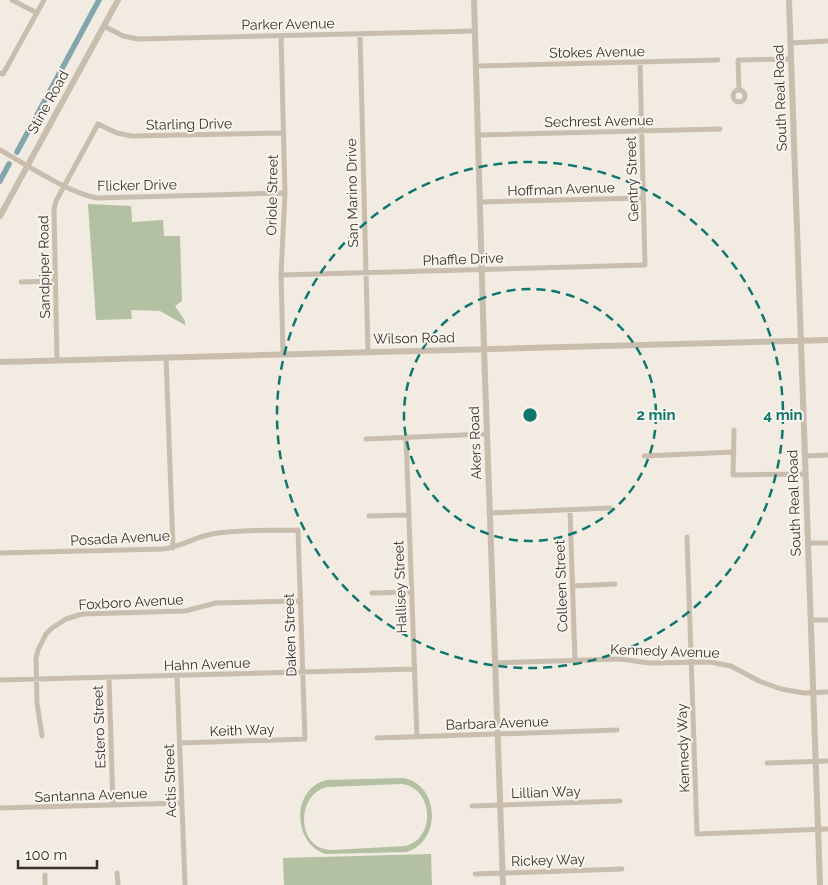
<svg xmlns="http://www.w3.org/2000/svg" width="828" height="885" viewBox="0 0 828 885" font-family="Raleway,sans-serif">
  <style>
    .grass { fill: #b3c0a2; fill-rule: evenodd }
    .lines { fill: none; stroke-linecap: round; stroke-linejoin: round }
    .canal { stroke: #83a6ac; stroke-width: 5.5 }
    .minor { stroke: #c9bdae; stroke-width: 5 }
    .tertiary { stroke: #c9bdae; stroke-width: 6 }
    .ring { fill: none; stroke: #0f766e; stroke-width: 2.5; stroke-dasharray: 9 6 }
    .labels { text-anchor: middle; stroke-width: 4; stroke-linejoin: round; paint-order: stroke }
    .street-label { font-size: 14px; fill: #38312c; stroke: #f9f5ee }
    .centre { fill: #0f766e; stroke: #f9f5ee; stroke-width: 2.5 }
    .ring-label { font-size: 15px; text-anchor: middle; font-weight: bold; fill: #0f766e; stroke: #f9f5ee; stroke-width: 4; stroke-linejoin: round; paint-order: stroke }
  </style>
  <rect width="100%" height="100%" fill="#f2ebe1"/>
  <!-- grass -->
  <path class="grass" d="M88 204 131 206 132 222 163 220 164 236H180L182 301 175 306 185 321V325L160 311 131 310 132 319 96 320Z
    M403 778C440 784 442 842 406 852L326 854C292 844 291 788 327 780ZM402 784C434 788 436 839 405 846 387 847 369 848 351 849 342 849 332 851 324 849 295 841 299 793 327 787Z
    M431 854 432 885H284L283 858Z"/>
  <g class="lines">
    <!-- canal -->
    <path class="canal" d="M17 152 99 0
      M0 181 9 164"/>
    <!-- minor -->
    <path class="minor" d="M12 0 37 13
      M104 26 123 36 138 39 475 31
      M360 34 368 352
      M281 36 285 193 281 275 283 354
      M791 43 828 41
      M476 66 718 60
      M0 73 3 74 44 0
      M739 90 738 60 791 59
      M733 96a6 6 0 1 1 12 0a6 6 0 1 1-12 0Z
      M478 135 720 129
      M0 150C27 165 70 194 98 198L285 193
      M480 202 643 198
      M281 275 645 265 640 62
      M21 282 54 281
      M166 357 173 548
      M57 360 54 209 56 201 98 124 117 133 132 136 283 133
      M734 430 733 475 806 474
      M406 437 417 737
      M366 439 487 434
      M644 456 734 452
      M805 456 828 455
      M570 510 575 661
      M489 513 610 508
      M369 516 409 515
      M687 537 697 834 828 829
      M808 543H828
      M0 553 163 549C180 547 195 537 212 534 239 529 270 531 298 530L305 739 180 743
      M573 586 615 584
      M372 593 412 592
      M811 620H828
      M495 663 620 659 649 663 710 662 731 666 759 681 781 689 804 693 828 692
      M177 676 185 885
      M109 678 113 805
      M0 680 414 669
      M42 736 37 703 36 658 38 650 46 634 52 628 66 619 82 614 185 611 216 603 301 601
      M377 738 617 730
      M767 763 828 761
      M472 806 620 801
      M0 808 182 803
      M117 873 118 885
      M475 874 622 869
      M45 875V885"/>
    <!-- tertiary -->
    <path class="tertiary" d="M474 0 484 349 503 885
      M789 0 820 885
      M0 216 118 0
      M0 362 828 340"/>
  </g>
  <!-- distance rings -->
  <g class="ring">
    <circle cx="530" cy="415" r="126"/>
    <circle cx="530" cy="415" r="253"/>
  </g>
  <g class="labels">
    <!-- street labels -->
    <g class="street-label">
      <text transform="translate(288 24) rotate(-1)" y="5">Parker Avenue</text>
      <text transform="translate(597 52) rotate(-1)" y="5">Stokes Avenue</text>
      <text transform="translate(780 98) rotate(-92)" y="5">South Real Road</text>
      <text transform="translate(48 102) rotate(-61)" y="5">Stine Road</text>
      <text transform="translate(599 121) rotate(-1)" y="5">Sechrest Avenue</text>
      <text transform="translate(189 124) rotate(-1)" y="5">Starling Drive</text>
      <text transform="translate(632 179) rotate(-92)" y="5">Gentry Street</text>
      <text transform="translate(137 185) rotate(-1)" y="5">Flicker Drive</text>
      <text transform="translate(561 189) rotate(-2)" y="5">Hoffman Avenue</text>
      <text transform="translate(352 193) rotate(-91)" y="5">San Marino Drive</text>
      <text transform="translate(272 195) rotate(-89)" y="5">Oriole Street</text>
      <text transform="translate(463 259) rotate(-2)" y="5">Phaffle Drive</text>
      <text transform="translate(44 267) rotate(-91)" y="5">Sandpiper Road</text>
      <text transform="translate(414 338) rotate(-1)" y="5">Wilson Road</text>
      <text transform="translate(475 443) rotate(-92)" y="5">Akers Road</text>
      <text transform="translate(794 503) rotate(-92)" y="5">South Real Road</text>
      <text transform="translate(120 538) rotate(-3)" y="5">Posada Avenue</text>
      <text transform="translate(561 586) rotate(-92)" y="5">Colleen Street</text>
      <text transform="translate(400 587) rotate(-92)" y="5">Hallisey Street</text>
      <text transform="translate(131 602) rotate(-3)" y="5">Foxboro Avenue</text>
      <text transform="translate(290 635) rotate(-92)" y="5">Daken Street</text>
      <text transform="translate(665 651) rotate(2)" y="5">Kennedy Avenue</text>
      <text transform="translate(207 664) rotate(-2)" y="5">Hahn Avenue</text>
      <text transform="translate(497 723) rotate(-2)" y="5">Barbara Avenue</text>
      <text transform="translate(99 727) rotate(-92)" y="5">Estero Street</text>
      <text transform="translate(242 730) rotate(-2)" y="5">Keith Way</text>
      <text transform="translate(683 748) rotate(-92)" y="5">Kennedy Way</text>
      <text transform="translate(170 781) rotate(-92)" y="5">Actis Street</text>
      <text transform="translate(546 792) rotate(-2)" y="5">Lillian Way</text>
      <text transform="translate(91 795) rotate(-2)" y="5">Santanna Avenue</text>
      <text transform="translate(548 860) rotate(-2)" y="5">Rickey Way</text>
    </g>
  </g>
  <circle cx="530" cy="415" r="8" class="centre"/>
  <g class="ring-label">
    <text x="656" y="420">2 min</text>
    <text x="783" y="420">4 min</text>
  </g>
  <!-- scale -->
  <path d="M18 860v8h79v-8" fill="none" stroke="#38312c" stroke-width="2.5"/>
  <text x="25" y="860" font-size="15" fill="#38312c" stroke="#f9f5ee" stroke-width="4" paint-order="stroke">100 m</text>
</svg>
